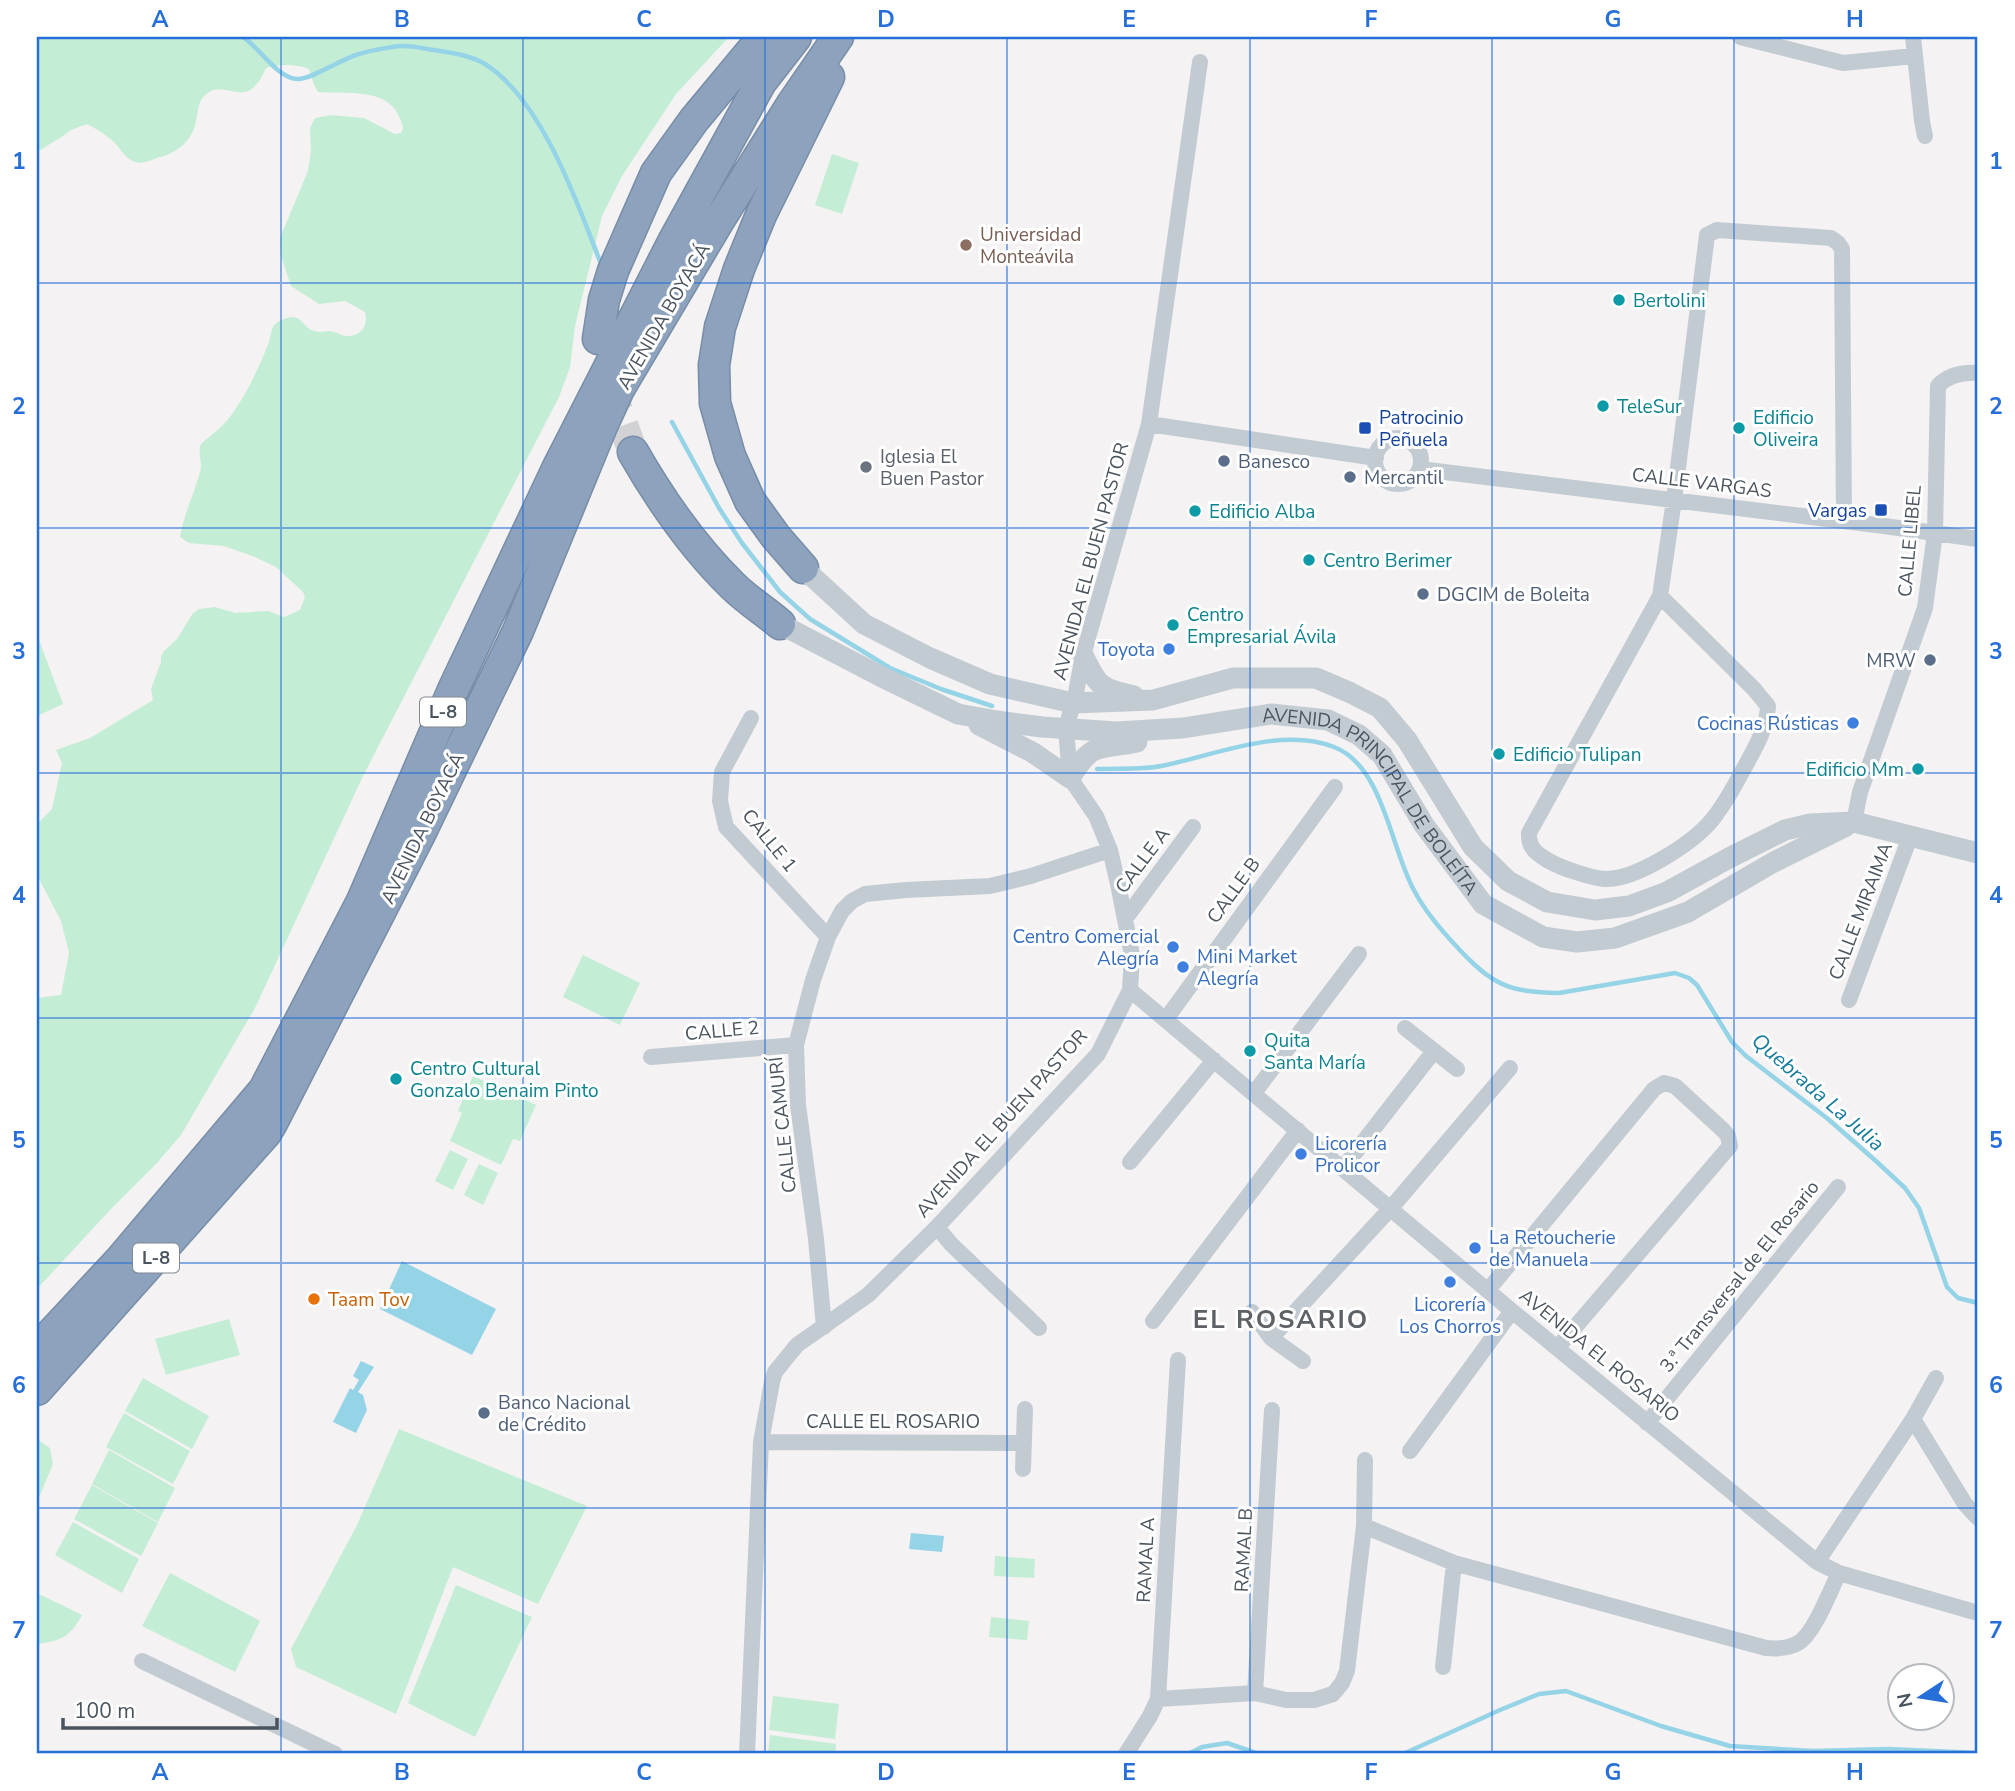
<svg xmlns="http://www.w3.org/2000/svg" width="2015" height="1791" viewBox="0 0 2015 1791" font-family="'Nunito Sans',sans-serif">
  <style>
    .green { fill: #c4edd5 }
    .water { fill: #95d3e7 }
    .lines { fill: none; stroke-linecap: round; stroke-linejoin: round }
    .stream { stroke: #95d3e7; stroke-width: 4.5 }
    .motorway-tunnel { stroke: #d2d2d4; stroke-width: 30; stroke-dasharray: 30 15; stroke-linecap: butt }
    .motorway-casing { stroke: #788da8; stroke-width: 33 }
    .minor { stroke: #c3cbd2; stroke-width: 16 }
    .tertiary { stroke: #c3cbd2; stroke-width: 21 }
    .motorway { stroke: #8da2bc; stroke-width: 30 }
    .grid { fill: none; stroke: #276fd8; stroke-width: 2; stroke-opacity: 0.55 }
    .education-dot { fill: #8d6e63; stroke: #fff; stroke-width: 2.5 }
    .culture-dot { fill: #0f9aa8; stroke: #fff; stroke-width: 2.5 }
    .transit-dot { fill: #1a4fb4; stroke: #fff; stroke-width: 2.5 }
    .service-dot { fill: #5c6f8a; stroke: #fff; stroke-width: 2.5 }
    .worship-dot { fill: #6b7280; stroke: #fff; stroke-width: 2.5 }
    .shop-dot { fill: #3f7fe0; stroke: #fff; stroke-width: 2.5 }
    .food-dot { fill: #e8710a; stroke: #fff; stroke-width: 2.5 }
    .labels { text-anchor: middle; stroke-width: 6; stroke-linejoin: round; paint-order: stroke }
    .shield { fill: #fff; stroke: #80878e; stroke-width: 2 }
    .shield-label { font-size: 18px; font-weight: bold; fill: #4a545e }
    .education-label { font-size: 19px; fill: #785e54; stroke: #fff; text-anchor: start }
    .culture-label { font-size: 19px; fill: #0d838f; stroke: #fff; text-anchor: start }
    .street-label { font-size: 19px; fill: #4a545e; stroke: #fff }
    .transit-label { font-size: 19px; fill: #164399; stroke: #fff; text-anchor: start }
    .worship-label { font-size: 19px; fill: #5b616d; stroke: #fff; text-anchor: start }
    .service-label { font-size: 19px; fill: #4e5e75; stroke: #fff; text-anchor: start }
    .shop-label { font-size: 19px; fill: #366cbe; stroke: #fff; text-anchor: end }
    .food-label { font-size: 19px; fill: #c56008; stroke: #fff; text-anchor: start }
    .water-label { font-size: 21px; font-style: italic; fill: #177c9d; stroke: #fff }
    .district-label { font-size: 26px; font-weight: bold; letter-spacing: 2px; fill: #5e6166; stroke: #fff }
    .neatline { fill: none; stroke: #276fd8; stroke-width: 2.5 }
    .grid-label { font-size: 23px; text-anchor: middle; font-weight: bold; fill: #276fd8 }
  </style>
  <rect width="100%" height="100%" fill="#f4f2f2"/>
  <!-- green -->
  <path class="green" d="M37 37H729L676 94 622 176 602 216 575 326 570 367 559 397 363 776 255 1008 181 1135 157 1163 111 1209 37 1289V998L61 995 69 953 61 921 37 875V824L52 809 62 763 56 750 90 738 153 700 151 689 161 662V656L164 651 177 639 193 613 199 609 215 607 235 613 268 611 284 617 300 610 305 597 303 592 276 567 255 557 224 546 189 543 180 537C184 514 194 494 200 472 203 462 197 453 201 444 210 436 221 428 229 418 244 399 258 370 267 347 274 332 267 324 287 318 301 313 303 328 314 331 319 333 325 331 330 331 336 332 340 335 346 336 360 337 369 327 365 312L345 301 319 304 291 286 281 256 280 238 308 171 311 151 310 128 315 118 331 115 364 118 395 134 401 133 403 128C394 85 352 95 318 92L314 85 309 69C296 64 280 64 266 68 263 74 260 81 255 86 241 101 223 83 209 92 197 100 199 109 196 121 193 140 177 153 160 157 154 159 145 163 139 163 126 161 122 150 114 142 106 135 97 129 87 124L71 130 63 136 37 152Z
    M832 154 859 163 842 214 815 205Z
    M37 621 39 640 63 704 37 716Z
    M583 955 640 983 620 1025 563 997Z
    M473 1076 536 1105 520 1141 513 1139 501 1165 450 1141 462 1113 458 1111Z
    M450 1150 468 1159 453 1190 435 1181Z
    M479 1164 498 1173 483 1205 464 1195Z
    M229 1319 240 1355 166 1375 155 1339Z
    M143 1378 209 1416 192 1449 125 1411Z
    M124 1413 190 1451 173 1484 106 1447Z
    M399 1429 587 1506 538 1604 453 1567 396 1714 296 1667 291 1649 357 1525Z
    M37 1439 50 1448 53 1464 37 1502Z
    M109 1450 175 1488 158 1522 92 1484Z
    M92 1485 158 1523 141 1556 74 1519Z
    M73 1522 139 1559 122 1593 55 1555Z
    M995 1556 1035 1559 1034 1578 994 1576Z
    M170 1573 260 1621 235 1672 142 1626Z
    M456 1585 532 1617 475 1737 408 1703Z
    M37 1593 82 1615C70 1637 61 1641 37 1644Z
    M991 1617 1029 1621 1027 1640 989 1637Z
    M773 1696 839 1704 835 1739 769 1730Z
    M770 1735 836 1744 835 1754H768Z"/>
  <!-- water -->
  <path class="water" d="M402 1261 496 1309 472 1355 380 1309Z
    M361 1361 374 1367 358 1392 363 1395 367 1410 356 1433 333 1422 350 1388 353 1390 359 1380 353 1376Z
    M911 1533 944 1536 942 1552 909 1549Z"/>
  <g class="lines">
    <!-- stream -->
    <path class="stream" d="M243 37C259 47 277 78 297 79 310 80 340 60 356 55 367 51 380 49 392 47 406 44 420 48 434 50 452 53 470 55 485 64 542 100 577 202 601 264
      M672 422 719 508 742 543 780 592 810 619 890 668 941 689 992 706
      M1097 769C1118 768 1141 770 1161 766 1213 756 1281 726 1334 747 1384 766 1391 851 1415 892 1426 913 1441 930 1457 947 1492 985 1508 992 1559 993L1675 973 1689 978 1697 985 1732 1042 1746 1056 1828 1119 1877 1162 1905 1188 1919 1208 1947 1287 1958 1298 1978 1303
      M1188 1754 1202 1747 1227 1743 1259 1754
      M1403 1754 1500 1710 1539 1694 1566 1691 1661 1726 1730 1746 1813 1751 1888 1749 1978 1753"/>
    <!-- motorway-tunnel -->
    <path class="motorway-tunnel" d="M608 383 633 452"/>
    <!-- motorway casing -->
    <g class="motorway-casing">
      <path id="motorway" d="M598 339 604 300 613 271 656 173 694 120 763 37
        M633 452C661 501 693 547 733 586 747 600 765 611 780 624
        M803 568 776 537 750 501 730 456 715 403 714 365 720 327 739 269 761 215 829 77
        M37 1349 121 1259 264 1090 362 901 453 690 558 467 673 242 761 82 796 37
        M37 1390 266 1133 272 1123 419 836 518 631 602 426 619 389 718 222 792 104 838 37"/>
    </g>
    <!-- minor -->
    <path class="minor" d="M1740 37 1843 63 1914 56
      M1913 37 1922 121 1925 136
      M1149 424 1376 458
      M1375 461a23 23 0 1 1 46 0a23 23 0 1 1-46 0Z
      M1420 469 1884 526 1978 539
      M1660 596 1754 689 1768 706C1767 729 1754 750 1743 770 1734 787 1724 805 1712 820 1693 843 1636 880 1605 879 1591 878 1561 868 1549 861 1537 854 1528 848 1529 833L1660 596 1674 500 1707 235 1717 230 1831 238 1838 243 1842 249 1844 521
      M751 718 722 772 720 801 726 827 828 937
      M1854 822 1860 792 1925 608 1935 533 1938 386C1949 374 1963 372 1978 373
      M1125 919 1193 827
      M1130 990 1512 1311 1817 1562 1839 1573 1978 1613
      M1849 1000 1910 837
      M1166 1019 1335 787
      M1405 1028 1457 1069
      M651 1057 796 1045
      M1254 1093 1359 954
      M1130 1162 1214 1060
      M1343 1168 1434 1051
      M937 1227 951 1244 1039 1328
      M1488 1290 1654 1089 1664 1083 1675 1086 1724 1131 1728 1136 1730 1146 1558 1347
      M1252 1312 1271 1338 1303 1361
      M1153 1321 1298 1130
      M824 1327 816 1239 798 1105 796 1045 813 980 828 937 842 911 852 901 865 894 906 890 990 886 1031 876 1110 850
      M1271 1338 1391 1208 1510 1068
      M1913 1419 1965 1504 1978 1518
      M1647 1423 1838 1187
      M761 1442 1024 1443
      M1410 1451 1512 1311
      M1023 1469 1025 1409
      M1364 1526 1365 1460
      M1817 1562 1913 1419 1936 1378
      M142 1661 335 1754
      M1443 1667 1454 1563
      M1255 1693 1272 1410
      M1158 1699 1255 1693 1286 1700H1314L1333 1694 1342 1683 1347 1671 1364 1526 1454 1563 1766 1648C1777 1649 1788 1649 1798 1643 1814 1634 1830 1591 1839 1573
      M747 1754 761 1442 772 1382 775 1372 797 1345 868 1295 937 1227 1098 1054 1130 990 1132 955 1118 884 1110 850 1096 816 1070 778 1066 728 1076 693 1083 655 1149 424 1200 62
      M1126 1754 1150 1716 1158 1699 1178 1360"/>
    <!-- tertiary -->
    <g class="tertiary">
      <path d="M803 568 864 624 930 658 990 684 1073 703 1153 700 1233 678H1316L1351 693 1380 708 1407 740 1473 847 1508 881 1547 902 1595 910 1629 906 1667 892 1729 858 1785 830 1810 824 1854 822 1978 853"/>
      <path id="s1" d="M780 624 880 676 958 714 997 721 1042 727 1117 732 1183 728 1271 714 1328 720 1359 735 1382 755 1424 825 1483 904 1543 937 1577 942 1615 938 1688 912 1772 863 1846 826"/>
      <path d="M1083 655C1098 687 1100 688 1134 696"/>
      <path d="M979 725 1032 752 1070 778C1093 740 1099 750 1137 742"/>
    </g>
    <!-- motorway -->
    <use href="#motorway" class="motorway"/>
  </g>
  <!-- grid -->
  <path class="grid" d="M281 37V1754M523 37V1754M765 37V1754M1007 37V1754M1250 37V1754M1492 37V1754M1734 37V1754M37 283H1978M37 528H1978M37 773H1978M37 1018H1978M37 1263H1978M37 1508H1978"/>
  <!-- markers -->
  <circle class="education-dot" cx="966" cy="245" r="7"/>
  <g class="culture-dot">
    <circle cx="1619" cy="300" r="7"/>
    <circle cx="1603" cy="406" r="7"/>
    <circle cx="1739" cy="428" r="7"/>
    <circle cx="1195" cy="511" r="7"/>
    <circle cx="1309" cy="560" r="7"/>
    <circle cx="1173" cy="625" r="7"/>
    <circle cx="1499" cy="754" r="7"/>
    <circle cx="1918" cy="769" r="7"/>
    <circle cx="1250" cy="1051" r="7"/>
    <circle cx="396" cy="1079" r="7"/>
  </g>
  <g class="transit-dot">
    <rect x="1358" y="421" width="14" height="14" rx="3.5"/>
    <rect x="1874" y="503" width="14" height="14" rx="3.5"/>
  </g>
  <g class="service-dot">
    <circle cx="1224" cy="461" r="7"/>
    <circle cx="1350" cy="477" r="7"/>
    <circle cx="1423" cy="594" r="7"/>
    <circle cx="1930" cy="660" r="7"/>
    <circle cx="484" cy="1413" r="7"/>
  </g>
  <circle class="worship-dot" cx="866" cy="467" r="7"/>
  <g class="shop-dot">
    <circle cx="1169" cy="649" r="7"/>
    <circle cx="1853" cy="723" r="7"/>
    <circle cx="1173" cy="947" r="7"/>
    <circle cx="1183" cy="967" r="7"/>
    <circle cx="1301" cy="1154" r="7"/>
    <circle cx="1475" cy="1248" r="7"/>
    <circle cx="1450" cy="1282" r="7"/>
  </g>
  <circle class="food-dot" cx="314" cy="1299" r="7"/>
  <g class="labels">
    <!-- shield labels -->
    <g class="shield">
      <rect x="420" y="697.5" width="46" height="29" rx="5"/>
      <rect x="133" y="1243.5" width="46" height="29" rx="5"/>
    </g>
    <g class="shield-label">
      <text x="443" y="718">L-8</text>
      <text x="156" y="1264">L-8</text>
    </g>
    <!-- education labels -->
    <g class="education-label">
      <text x="980" y="241">Universidad<tspan x="980" dy="22">Monteávila</tspan></text>
    </g>
    <!-- culture labels -->
    <g class="culture-label">
      <text x="1633" y="307">Bertolini</text>
      <text x="1617" y="413">TeleSur</text>
      <text x="1753" y="424">Edificio<tspan x="1753" dy="22">Oliveira</tspan></text>
      <text x="1209" y="518">Edificio Alba</text>
      <text x="1323" y="567">Centro Berimer</text>
      <text x="1187" y="621">Centro<tspan x="1187" dy="22">Empresarial Ávila</tspan></text>
      <text x="1513" y="761">Edificio Tulipan</text>
      <text x="1904" y="776" text-anchor="end">Edificio Mm</text>
      <text x="1264" y="1047">Quita<tspan x="1264" dy="22">Santa María</tspan></text>
      <text x="410" y="1075">Centro Cultural<tspan x="410" dy="22">Gonzalo Benaim Pinto</tspan></text>
    </g>
    <!-- street labels -->
    <g class="street-label">
      <text transform="translate(663 316) rotate(-60)" y="7">AVENIDA BOYACÁ</text>
      <text transform="translate(1702 482) rotate(7)" y="7">CALLE VARGAS</text>
      <text transform="translate(1909 541) rotate(-85)" y="7">CALLE LIBEL</text>
      <text transform="translate(1090 561) rotate(-75)" y="7">AVENIDA EL BUEN PASTOR</text>
      <text dy="7" stroke="none"><textPath href="#s1" startOffset="654">AVENIDA PRINCIPAL DE BOLEÍTA</textPath></text>
      <text transform="translate(422 828) rotate(-64)" y="7">AVENIDA BOYACÁ</text>
      <text transform="translate(770 840) rotate(51)" y="7">CALLE 1</text>
      <text transform="translate(1142 860) rotate(-53)" y="7">CALLE A</text>
      <text transform="translate(1233 890) rotate(-54)" y="7">CALLE B</text>
      <text transform="translate(1860 911) rotate(-69)" y="7">CALLE MIRAIMA</text>
      <text transform="translate(722 1030) rotate(-5)" y="7">CALLE 2</text>
      <text transform="translate(1001 1123) rotate(-48)" y="7">AVENIDA EL BUEN PASTOR</text>
      <text transform="translate(782 1125) rotate(-96)" y="7">CALLE CAMURÍ</text>
      <text transform="translate(1739 1276) rotate(-51)" y="7">3.ª Transversal de El Rosario</text>
      <text transform="translate(1600 1355) rotate(39)" y="7">AVENIDA EL ROSARIO</text>
      <text x="893" y="1428">CALLE EL ROSARIO</text>
      <text transform="translate(1243 1550) rotate(-87)" y="7">RAMAL B</text>
      <text transform="translate(1145 1560) rotate(-87)" y="7">RAMAL A</text>
    </g>
    <!-- transit labels -->
    <g class="transit-label">
      <text x="1379" y="424">Patrocinio<tspan x="1379" dy="22">Peñuela</tspan></text>
      <text x="1867" y="517" text-anchor="end">Vargas</text>
    </g>
    <!-- worship labels -->
    <g class="worship-label">
      <text x="880" y="463">Iglesia El<tspan x="880" dy="22">Buen Pastor</tspan></text>
    </g>
    <!-- service labels -->
    <g class="service-label">
      <text x="1238" y="468">Banesco</text>
      <text x="1364" y="484">Mercantil</text>
      <text x="1437" y="601">DGCIM de Boleita</text>
      <text x="1916" y="667" text-anchor="end">MRW</text>
      <text x="498" y="1409">Banco Nacional<tspan x="498" dy="22">de Crédito</tspan></text>
    </g>
    <!-- shop labels -->
    <g class="shop-label">
      <text x="1155" y="656">Toyota</text>
      <text x="1839" y="730">Cocinas Rústicas</text>
      <text x="1159" y="943">Centro Comercial<tspan x="1159" dy="22">Alegría</tspan></text>
      <text x="1197" y="963" text-anchor="start">Mini Market<tspan x="1197" dy="22">Alegría</tspan></text>
      <text x="1315" y="1150" text-anchor="start">Licorería<tspan x="1315" dy="22">Prolicor</tspan></text>
      <text x="1489" y="1244" text-anchor="start">La Retoucherie<tspan x="1489" dy="22">de Manuela</tspan></text>
      <text x="1450" y="1311" text-anchor="middle">Licorería<tspan x="1450" dy="22">Los Chorros</tspan></text>
    </g>
    <!-- food labels -->
    <g class="food-label">
      <text x="328" y="1306">Taam Tov</text>
    </g>
    <!-- water labels -->
    <g class="water-label">
      <text transform="translate(1818 1092) rotate(41)" y="7">Quebrada La Julia</text>
    </g>
    <!-- district labels -->
    <g class="district-label">
      <text x="1281" y="1328">EL ROSARIO</text>
    </g>
  </g>
  <!-- border -->
  <rect width="2015" height="1791" fill="none" stroke="#ffffff" stroke-width="77"/>
  <!-- north arrow -->
  <g transform="translate(1921 1697) rotate(258)"><circle r="33" fill="#ffffff" stroke="#b7bbbf" stroke-width="2"/>
  <path d="M0-5L12 26L0 18L-12 26Z" fill="#276fd8"/>
  <text y="-10" font-size="19" font-weight="bold" text-anchor="middle" fill="#4a545e">N</text>
  </g>
  <!-- scale -->
  <path d="M63 1718v10h214v-10" fill="none" stroke="#4a545e" stroke-width="3.5"/>
  <text x="74" y="1718" font-size="21" fill="#4a545e" stroke="#ffffff" stroke-width="5" paint-order="stroke">100 m</text>
  <rect x="38" y="38" width="1938" height="1714" class="neatline"/>
  <g class="grid-label">
    <text x="160" y="27">A</text>
    <text x="402" y="27">B</text>
    <text x="644" y="27">C</text>
    <text x="886" y="27">D</text>
    <text x="1129" y="27">E</text>
    <text x="1371" y="27">F</text>
    <text x="1613" y="27">G</text>
    <text x="1855" y="27">H</text>
    <text x="19" y="169">1</text>
    <text x="1996" y="169">1</text>
    <text x="19" y="414">2</text>
    <text x="1996" y="414">2</text>
    <text x="19" y="659">3</text>
    <text x="1996" y="659">3</text>
    <text x="19" y="903">4</text>
    <text x="1996" y="903">4</text>
    <text x="19" y="1148">5</text>
    <text x="1996" y="1148">5</text>
    <text x="19" y="1393">6</text>
    <text x="1996" y="1393">6</text>
    <text x="19" y="1638">7</text>
    <text x="1996" y="1638">7</text>
    <text x="160" y="1780">A</text>
    <text x="402" y="1780">B</text>
    <text x="644" y="1780">C</text>
    <text x="886" y="1780">D</text>
    <text x="1129" y="1780">E</text>
    <text x="1371" y="1780">F</text>
    <text x="1613" y="1780">G</text>
    <text x="1855" y="1780">H</text>
  </g>
</svg>
